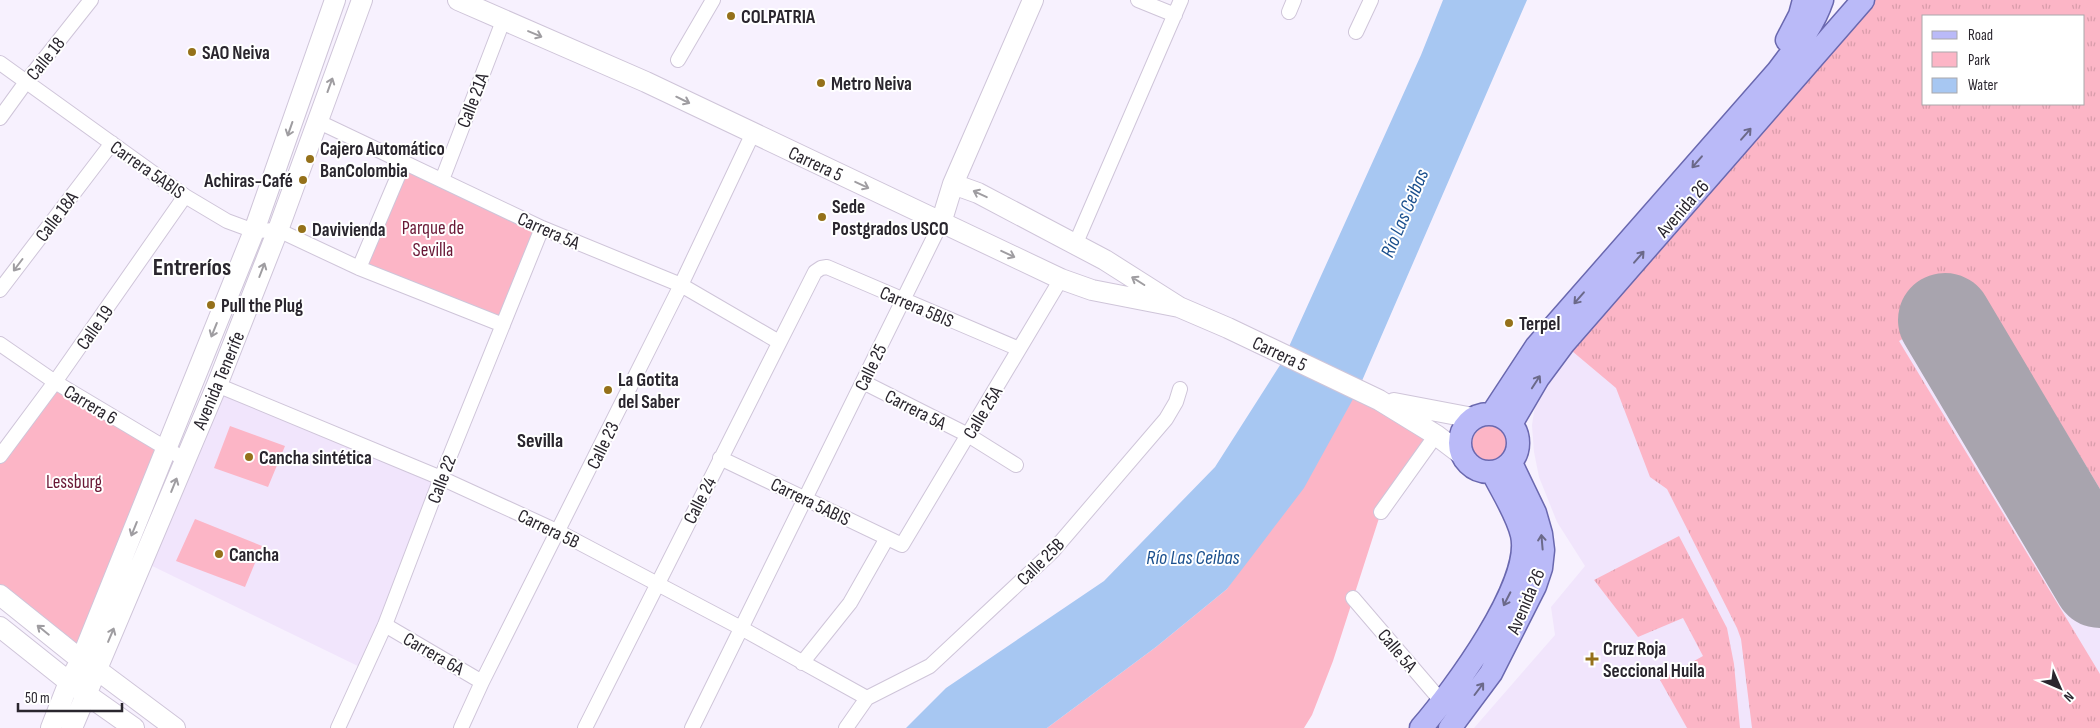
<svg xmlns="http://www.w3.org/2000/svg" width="2100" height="728" viewBox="0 0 2100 728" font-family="'Sofia Sans Condensed',sans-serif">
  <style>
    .built { fill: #f1e5fc; fill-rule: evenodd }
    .grass { fill: url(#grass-tufts); fill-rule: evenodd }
    .park { fill: #fcb5c6 }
    .water { fill: #a7c7f2 }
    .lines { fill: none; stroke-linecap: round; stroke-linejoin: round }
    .runway { stroke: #a8a4ae; stroke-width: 94 }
    .street-casing { stroke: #cfc5d9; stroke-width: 16 }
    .secondary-casing { stroke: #cfc5d9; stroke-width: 22 }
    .primary-casing { stroke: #6a68af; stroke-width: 25 }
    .street { stroke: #fff; stroke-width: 14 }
    .secondary { stroke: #fff; stroke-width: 20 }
    .primary { stroke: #babaf8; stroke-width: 22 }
    .oneway { stroke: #9f9da1 }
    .oneway2 { stroke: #6b6989 }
    .poi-dot { fill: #95711a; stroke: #fff; stroke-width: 2 }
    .labels { text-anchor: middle; stroke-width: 4; stroke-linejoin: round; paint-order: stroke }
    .poi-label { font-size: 19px; font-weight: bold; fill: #2a262e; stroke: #fff; text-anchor: start }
    .street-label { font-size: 19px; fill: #2a262e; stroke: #fff }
    .park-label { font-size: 19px; fill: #691735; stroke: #fff }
    .water-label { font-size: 20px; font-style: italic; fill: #1b508e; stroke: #fff }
    .neighbourhood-label { font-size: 20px; font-weight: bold; fill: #2a262e; stroke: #fff }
    .district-label { font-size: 24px; font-weight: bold; fill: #2a262e; stroke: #fff }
  </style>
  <defs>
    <pattern id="grass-tufts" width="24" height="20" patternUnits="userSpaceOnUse" patternTransform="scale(1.25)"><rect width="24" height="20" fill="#fcb5c6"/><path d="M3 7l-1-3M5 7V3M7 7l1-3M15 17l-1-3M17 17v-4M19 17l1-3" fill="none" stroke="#d89caa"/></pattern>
  </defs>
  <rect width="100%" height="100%" fill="#f7f1fe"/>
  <!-- built -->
  <path class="built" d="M1877 0H2089L2100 18V728H1474L1555 635 1551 607 1585 566 1557 522 1539 477 1534 452 1532 425 1535 405 1550 378 1805 81ZM1924 16H2084V104H1924Z
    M217 385 441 478 364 669 142 561Z"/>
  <!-- grass -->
  <path class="grass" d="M1872 0H2100V489L1983 294 1899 341 2100 674V728H1752L1741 639 1737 628 1667 489 1650 477 1616 388 1572 351ZM1924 16H2084V104H1924Z
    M1679 536 1727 628 1734 664 1740 728H1687L1660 680 1703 656 1683 618 1638 637 1594 580Z"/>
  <!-- park -->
  <path class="park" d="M404 162 542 228 503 325 359 268Z
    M55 382 166 449 81 660 0 595V456Z
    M1358 390 1436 435 1381 512 1333 661 1312 715 1304 728H1047L1156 647 1227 589Z
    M1472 444a18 18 0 1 1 36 0a18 18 0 1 1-36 0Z
    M230 426 285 446 268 487 214 468Z
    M195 519 262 546 245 587 176 561Z"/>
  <!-- water -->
  <path class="water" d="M1443 0H1527L1358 390 1304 488 1227 589 1156 647 1047 728H906L946 688 1104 581 1215 467 1282 362 1421 55Z"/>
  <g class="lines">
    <!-- runway -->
    <path class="runway" d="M1945 320 2100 581"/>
    <!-- street casing -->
    <g class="street-casing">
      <path id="street" d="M1138 0 1175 15
        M1289 12 1294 0
        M1356 32 1371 0
        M678 60 713 0
        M0 63 185 196 227 221 254 231 278 230 359 268 503 325
        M0 118 26 82 91 0
        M317 121 542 228 681 285 779 342
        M442 180 503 21
        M1075 245 1181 0
        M359 268 404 162
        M0 290 112 143
        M0 344 55 382 184 459
        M863 382 968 435 1016 465
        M217 385 441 478 559 532 741 628 867 698
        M0 456 55 382 185 196
        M720 458 902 545 1061 279
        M1381 512 1436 435
        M1353 598 1443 703
        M385 625 482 682
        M802 663 850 603 887 538
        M338 728 385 625 441 478 542 228
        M461 728 482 682 681 285 753 133
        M585 728 815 272 821 268 827 267 1019 349
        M692 728 941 223
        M846 728 867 698 930 666 1052 552 1166 419 1176 402 1180 389"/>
    </g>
    <!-- secondary casing -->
    <g class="secondary-casing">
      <path id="secondary" d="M458 0 646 82 1061 279 1092 290 1179 307
        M953 184 978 193 1105 260 1179 307 1228 328 1379 400 1436 435 1461 454
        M941 223 953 184 1033 0
        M1394 403 1473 418
        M0 595 81 660 96 669 175 728
        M0 627 69 682 134 728
        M51 728 69 682 81 660 254 231 335 0
        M72 728 217 385 278 230 362 0"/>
    </g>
    <!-- primary casing -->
    <g class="primary-casing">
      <path id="primary" d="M1787 40 1800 15 1804 0
        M1460 443a29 29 0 1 1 58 0a29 29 0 1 1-58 0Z
        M1492 414 1536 347 1778 71C1795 48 1813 27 1822 0
        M1511 424 1538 378 1564 343 1863 0
        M1421 728C1453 691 1533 584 1522 535 1517 514 1503 493 1493 473
        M1450 728 1491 673 1535 586 1541 568 1543 550 1541 534 1535 513 1511 463"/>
    </g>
    <!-- street -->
    <use href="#street" class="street"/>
    <!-- secondary -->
    <use href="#secondary" class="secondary"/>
    <!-- primary -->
    <use href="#primary" class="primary"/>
  </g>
  <!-- one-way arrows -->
  <defs><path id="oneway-shaft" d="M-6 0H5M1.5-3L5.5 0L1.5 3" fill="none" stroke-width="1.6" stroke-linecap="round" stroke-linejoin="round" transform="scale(1.25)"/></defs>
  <g class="oneway">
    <use href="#oneway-shaft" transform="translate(535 34) rotate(23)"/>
    <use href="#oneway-shaft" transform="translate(330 85) rotate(-70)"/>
    <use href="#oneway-shaft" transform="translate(683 100) rotate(26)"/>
    <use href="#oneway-shaft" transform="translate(290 129) rotate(109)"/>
    <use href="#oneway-shaft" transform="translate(862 185) rotate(25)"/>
    <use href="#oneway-shaft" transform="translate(980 194) rotate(-155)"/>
    <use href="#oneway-shaft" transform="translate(1008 254) rotate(25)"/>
    <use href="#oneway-shaft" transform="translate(18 265) rotate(127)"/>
    <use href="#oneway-shaft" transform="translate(262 270) rotate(-69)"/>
    <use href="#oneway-shaft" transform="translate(1138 281) rotate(-148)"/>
    <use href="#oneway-shaft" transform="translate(214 330) rotate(112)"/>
    <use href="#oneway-shaft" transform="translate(174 485) rotate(-68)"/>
    <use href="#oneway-shaft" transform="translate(134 529) rotate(112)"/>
    <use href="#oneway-shaft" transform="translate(43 630) rotate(-141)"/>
    <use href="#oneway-shaft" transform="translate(111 635) rotate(-67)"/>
  </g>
  <g class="oneway2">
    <use href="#oneway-shaft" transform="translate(1746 134) rotate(-49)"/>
    <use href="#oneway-shaft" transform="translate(1697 162) rotate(131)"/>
    <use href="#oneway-shaft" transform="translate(1639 257) rotate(-49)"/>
    <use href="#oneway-shaft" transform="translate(1579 298) rotate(131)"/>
    <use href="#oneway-shaft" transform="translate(1536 382) rotate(-57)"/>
    <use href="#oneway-shaft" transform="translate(1542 542) rotate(-95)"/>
    <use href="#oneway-shaft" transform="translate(1507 599) rotate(117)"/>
    <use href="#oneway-shaft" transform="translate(1479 689) rotate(-53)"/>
  </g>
  <!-- markers -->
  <g class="poi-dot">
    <circle cx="731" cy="16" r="5"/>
    <circle cx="192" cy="52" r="5"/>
    <circle cx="821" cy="83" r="5"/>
    <circle cx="310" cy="159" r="5"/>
    <circle cx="303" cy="180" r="5"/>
    <circle cx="822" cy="217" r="5"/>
    <circle cx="302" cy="229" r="5"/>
    <circle cx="211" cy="305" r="5"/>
    <circle cx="1509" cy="323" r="5"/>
    <circle cx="608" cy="390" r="5"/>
    <circle cx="249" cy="457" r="5"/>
    <circle cx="219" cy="554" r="5"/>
    <path d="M1589.5 651.5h5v5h5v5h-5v5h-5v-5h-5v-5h5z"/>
  </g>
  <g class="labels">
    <!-- poi labels -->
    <g class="poi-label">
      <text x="741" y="23">COLPATRIA</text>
      <text x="202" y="59">SAO Neiva</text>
      <text x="831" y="90">Metro Neiva</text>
      <text x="320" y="155">Cajero Automático<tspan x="320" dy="22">BanColombia</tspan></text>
      <text x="293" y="187" text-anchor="end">Achiras-Café</text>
      <text x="832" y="213">Sede<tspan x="832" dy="22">Postgrados USCO</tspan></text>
      <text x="312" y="236">Davivienda</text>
      <text x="221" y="312">Pull the Plug</text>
      <text x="1519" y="330">Terpel</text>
      <text x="618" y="386">La Gotita<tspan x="618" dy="22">del Saber</tspan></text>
      <text x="259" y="464">Cancha sintética</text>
      <text x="229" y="561">Cancha</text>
      <text x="1603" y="655">Cruz Roja<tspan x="1603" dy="22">Seccional Huila</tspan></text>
    </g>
    <!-- street labels -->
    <g class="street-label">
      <text transform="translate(45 58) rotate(-51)" y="7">Calle 18</text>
      <text transform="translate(472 100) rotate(-69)" y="7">Calle 21A</text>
      <text transform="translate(816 163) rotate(25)" y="7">Carrera 5</text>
      <text transform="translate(148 169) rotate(35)" y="7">Carrera 5ABIS</text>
      <text transform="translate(1682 208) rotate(-49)" y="7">Avenida 26</text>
      <text transform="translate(56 216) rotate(-53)" y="7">Calle 18A</text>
      <text transform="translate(549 230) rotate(24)" y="7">Carrera 5A</text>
      <text transform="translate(917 306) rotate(23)" y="7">Carrera 5BIS</text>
      <text transform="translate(94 327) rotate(-55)" y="7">Calle 19</text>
      <text transform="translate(1280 353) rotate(25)" y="7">Carrera 5</text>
      <text transform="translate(870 367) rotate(-64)" y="7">Calle 25</text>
      <text transform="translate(218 380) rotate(-67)" y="7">Avenida Tenerife</text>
      <text transform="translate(91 404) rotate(31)" y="7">Carrera 6</text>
      <text transform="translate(916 409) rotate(27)" y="7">Carrera 5A</text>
      <text transform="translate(982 412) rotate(-59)" y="7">Calle 25A</text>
      <text transform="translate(602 445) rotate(-64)" y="7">Calle 23</text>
      <text transform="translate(441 479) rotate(-69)" y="7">Calle 22</text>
      <text transform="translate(699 500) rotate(-63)" y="7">Calle 24</text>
      <text transform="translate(811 501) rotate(26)" y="7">Carrera 5ABIS</text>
      <text transform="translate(549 528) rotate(26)" y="7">Carrera 5B</text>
      <text transform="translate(1040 561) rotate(-45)" y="7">Calle 25B</text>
      <text transform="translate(1525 601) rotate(-67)" y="7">Avenida 26</text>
      <text transform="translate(1398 650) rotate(50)" y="7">Calle 5A</text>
      <text transform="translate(434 653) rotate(30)" y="7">Carrera 6A</text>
    </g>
    <!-- park labels -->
    <g class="park-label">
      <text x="433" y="234">Parque de<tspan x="433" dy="22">Sevilla</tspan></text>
      <text x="74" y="488">Lessburg</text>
    </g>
    <!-- water labels -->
    <g class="water-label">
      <text transform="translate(1404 213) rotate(-67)" y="7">Río Las Ceibas</text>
      <text x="1193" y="564">Río Las Ceibas</text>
    </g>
    <!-- neighbourhood labels -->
    <g class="neighbourhood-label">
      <text x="540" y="447">Sevilla</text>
    </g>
    <!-- district labels -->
    <g class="district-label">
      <text x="192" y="275">Entreríos</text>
    </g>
  </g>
  <!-- legend -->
  <rect x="1922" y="15" width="162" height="90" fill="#ffffff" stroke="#aaa8ab"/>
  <rect x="1932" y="31" width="25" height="8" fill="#babaf8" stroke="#aaa8ab"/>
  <text x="1968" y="40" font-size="15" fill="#2a262e">Road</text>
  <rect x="1932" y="52" width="25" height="15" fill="#fcb5c6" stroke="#aaa8ab"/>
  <text x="1968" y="65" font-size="15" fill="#2a262e">Park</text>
  <rect x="1932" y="78" width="25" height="15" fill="#a7c7f2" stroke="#aaa8ab"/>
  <text x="1968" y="90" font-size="15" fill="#2a262e">Water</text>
  <!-- north arrow -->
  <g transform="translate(2060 688) rotate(135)" stroke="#ffffff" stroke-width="4" paint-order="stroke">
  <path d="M0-4L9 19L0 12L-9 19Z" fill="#2a262e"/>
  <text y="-8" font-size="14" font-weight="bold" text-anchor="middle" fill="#2a262e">N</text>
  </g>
  <!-- scale -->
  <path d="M18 703v8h104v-8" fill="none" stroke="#2a262e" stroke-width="2.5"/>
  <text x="25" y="703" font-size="15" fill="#2a262e" stroke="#ffffff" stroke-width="4" paint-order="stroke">50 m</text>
</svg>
